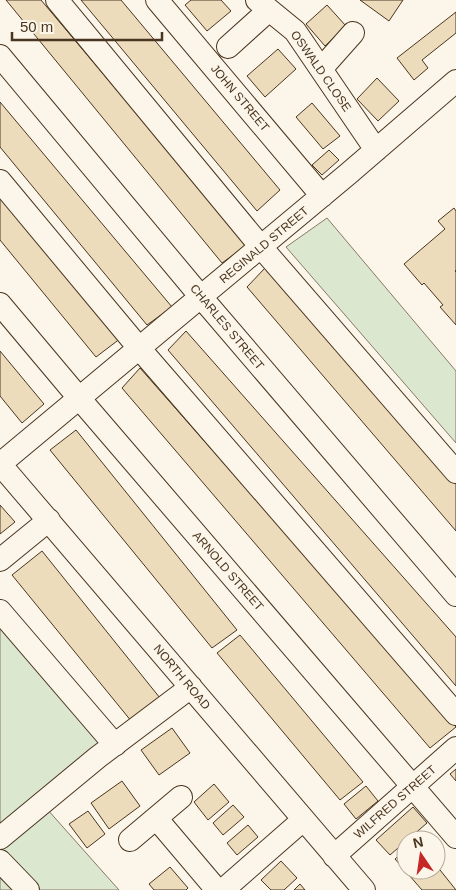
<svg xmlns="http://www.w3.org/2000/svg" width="456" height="890" viewBox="0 0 456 890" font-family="Arial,sans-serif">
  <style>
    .green { fill: #dce7d0; stroke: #887966 }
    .building { fill: #ecdcbc; stroke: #4a3520 }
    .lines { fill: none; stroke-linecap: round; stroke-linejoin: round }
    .minor-casing { stroke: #4a3520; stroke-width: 24 }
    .minor { stroke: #fbf6e9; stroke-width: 22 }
    .labels { text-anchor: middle; stroke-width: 4; stroke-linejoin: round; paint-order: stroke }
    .street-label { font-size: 12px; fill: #4a3520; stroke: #fbf6e9 }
  </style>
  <rect width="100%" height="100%" fill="#fbf6e9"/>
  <!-- green -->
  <path class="green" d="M327 218 456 371V443L286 247Z
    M0 627 117 755 47 809 119 890H0Z"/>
  <!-- building -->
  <path class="building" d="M6 0H41L247 245 222 263Z
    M81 0H121L280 190 257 211Z
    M191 0H221L231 11 207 31 185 5Z
    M360 0H403L389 21Z
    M327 5 346 26 325 46 306 24Z
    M456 12V33L422 60 428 68 414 80 397 58Z
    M278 49 296 69 265 97 247 76Z
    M377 78 399 101 378 121 357 99Z
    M0 102 172 307 147 325 0 147Z
    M312 103 340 136 323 149 296 117Z
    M329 150 339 160 322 175 312 165Z
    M0 194 121 338 96 357 0 240Z
    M454 208 456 211V270L455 271 456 272V325L440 307 443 305 424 283 422 285 404 264 445 229 438 221Z
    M265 268 456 484V531L247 287Z
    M186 331 456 637V686L168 350Z
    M0 351 44 404 22 423 0 396Z
    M140 368 456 727 430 748 122 388Z
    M76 430 237 630 212 648 50 450Z
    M0 505 15 522 0 534Z
    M42 551 160 698 132 722 12 575Z
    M240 635 363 782 340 800 217 653Z
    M172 728 190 753 159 775 141 750Z
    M456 769V781L450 774Z
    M122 781 140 806 109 829 91 803Z
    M214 784 229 802 208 820 194 802Z
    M366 786 378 801 356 819 344 804Z
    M233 805 244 817 223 835 213 823Z
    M413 807 427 823 390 855 376 840Z
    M88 811 105 834 87 848 69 824Z
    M248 825 258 837 237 855 227 843Z
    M406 850V870H436V865L456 890H422L395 859Z
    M281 861 297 878 284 890H271L261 880Z
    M170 867 188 888 186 890H154L149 884Z
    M300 884 305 890H294Z"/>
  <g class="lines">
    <!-- minor casing -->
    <g class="minor-casing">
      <path id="minor" d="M57 0 261 247 456 472
        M157 0 322 196
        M257 0 295 31 376 150
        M228 47 269 10
        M0 56 201 297 456 595
        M321 69 353 33
        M0 181 139 348 456 714
        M0 304 79 398 456 837
        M0 464 348 174 456 81
        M0 464 364 890
        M0 560 49 520
        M0 611 115 745
        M156 818 217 890
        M0 838 98 757 191 687
        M130 840 181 797
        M334 856 456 748
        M0 861 28 890
        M223 890 303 820"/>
    </g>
    <!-- minor -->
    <use href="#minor" class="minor"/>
  </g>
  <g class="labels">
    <!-- street labels -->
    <g class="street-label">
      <text transform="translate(321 71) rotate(55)" y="4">OSWALD CLOSE</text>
      <text transform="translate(240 98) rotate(50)" y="4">JOHN STREET</text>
      <text transform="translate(264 245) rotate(-40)" y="4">REGINALD STREET</text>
      <text transform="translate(227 327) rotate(50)" y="4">CHARLES STREET</text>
      <text transform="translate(228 571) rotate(49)" y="4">ARNOLD STREET</text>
      <text transform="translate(182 677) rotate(50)" y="4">NORTH ROAD</text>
      <text transform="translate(395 802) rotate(-41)" y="4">WILFRED STREET</text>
    </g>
  </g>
  <!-- north arrow -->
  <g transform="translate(421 855) rotate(347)"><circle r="24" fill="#fbf6e9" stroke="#b4a999"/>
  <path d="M0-4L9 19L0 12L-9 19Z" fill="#c62828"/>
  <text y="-8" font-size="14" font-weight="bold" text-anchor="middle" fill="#4a3520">N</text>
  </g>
  <!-- scale -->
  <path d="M12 32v8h150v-8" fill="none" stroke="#4a3520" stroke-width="2.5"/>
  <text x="20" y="32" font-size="15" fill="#4a3520" stroke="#fbf6e9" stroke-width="4" paint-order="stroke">50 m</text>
</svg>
